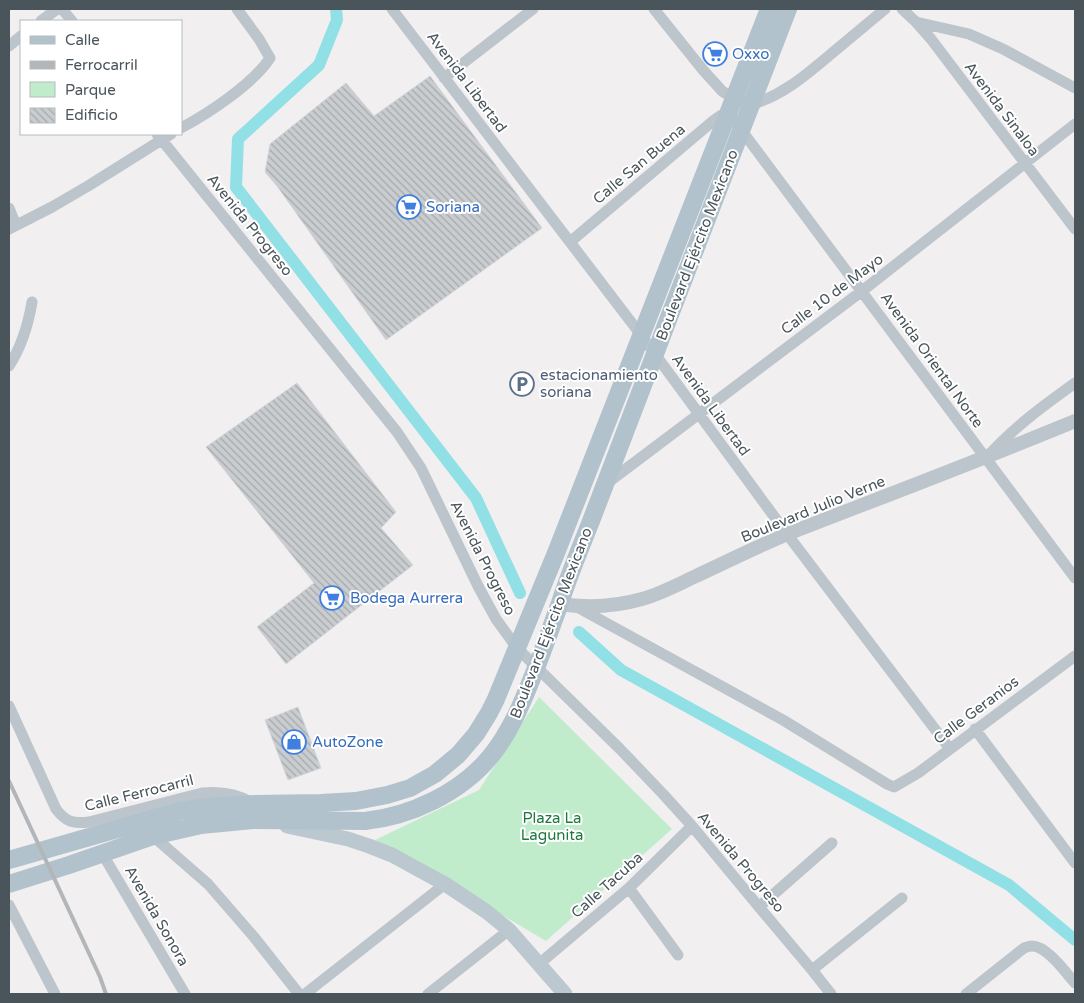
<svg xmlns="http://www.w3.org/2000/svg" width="1084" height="1003" viewBox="0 0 1084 1003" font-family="'Varela Round',sans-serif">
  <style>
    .park { fill: #c1eccc }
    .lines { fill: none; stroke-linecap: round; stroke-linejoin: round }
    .canal { stroke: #91e0e6; stroke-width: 12 }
    .building { fill: url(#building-back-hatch); stroke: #d4d6da }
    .minor { stroke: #bcc5cb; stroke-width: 11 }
    .tertiary { stroke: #bcc5cb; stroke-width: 14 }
    .secondary { stroke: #bcc8d0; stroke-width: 15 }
    .primary { stroke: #b1c2cc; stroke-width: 18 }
    .rail { stroke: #b2b6b9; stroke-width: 4 }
    .labels { text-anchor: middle; stroke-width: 4; stroke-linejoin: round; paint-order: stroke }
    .shop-label { font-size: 15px; fill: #366cbe; stroke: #fff; text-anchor: start }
    .street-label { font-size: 15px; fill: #49555b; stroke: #fff }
    .service-label { font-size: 15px; fill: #4e5e75; stroke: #fff; text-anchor: start }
    .park-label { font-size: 15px; fill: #1e783f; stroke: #fff }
  </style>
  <defs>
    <pattern id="building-back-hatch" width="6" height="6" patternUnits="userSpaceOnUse" patternTransform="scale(1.25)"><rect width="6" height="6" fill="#c9cdd0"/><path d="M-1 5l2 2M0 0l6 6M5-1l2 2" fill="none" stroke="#a5a9ac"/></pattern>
  </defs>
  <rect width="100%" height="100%" fill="#f2eff0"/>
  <!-- park -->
  <path class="park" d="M539 697 672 829 546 941 375 840 479 790Z"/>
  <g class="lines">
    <!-- canal -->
    <path class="canal" d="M336 9 337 20 319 65 238 139 236 187 476 498 520 593
      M579 632 621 670 1009 885 1075 940"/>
  </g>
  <!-- building -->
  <path class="building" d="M430 76 542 228 386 340 277 186 265 172 270 144 346 83 374 116Z
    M297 383 396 512 381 528 413 565 286 664 257 627 314 583 206 447Z
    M298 707 321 768 288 780 265 720Z"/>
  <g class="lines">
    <!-- minor -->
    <path class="minor" d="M62 9 72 21
      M392 9 641 335 787 534 950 749
      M654 9 703 70 722 91 733 98 750 105C782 96 806 75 831 54 849 39 867 24 885 9
      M902 9 916 22 931 39 1075 229
      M41 21 57 9
      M916 22 969 34 1003 49 1075 88
      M9 46 21 36
      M444 78 533 9
      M181 128C209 113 253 84 270 58L259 39 237 9
      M157 134 397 432 421 468 478 586 496 619 517 648 620 749 663 794 692 826 759 907 812 970 831 994
      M9 208 16 225
      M9 229 52 207 88 186 171 134
      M570 242 713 121 720 116 728 112 1075 578
      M9 366C22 346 28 326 32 302
      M987 457C1014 427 1043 406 1075 383
      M606 484 862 291 1075 124
      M577 607 783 720 887 784 894 787 918 773 1075 656
      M9 706 56 809C66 822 73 824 89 822L202 793C220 791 235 793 251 802
      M975 729 1075 863
      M153 836 208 884 254 937 299 994
      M102 853 185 994
      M629 888 678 955
      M9 905 55 994
      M759 907 832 843
      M539 964 629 888 692 826
      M812 970 902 898
      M305 994 445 884
      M428 994 509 930
      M966 994 1024 948C1027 947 1029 946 1032 946 1047 946 1066 973 1075 983"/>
    <!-- tertiary -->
    <path class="tertiary" d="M559 604C587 608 614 607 642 599 660 594 677 585 694 577 726 562 758 546 790 533 885 496 981 460 1075 421"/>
    <!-- secondary -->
    <path class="secondary" d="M287 826 348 839 369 846 392 855 445 884 487 912 509 930 565 994"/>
    <!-- primary -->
    <path class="primary" d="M9 860 180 811 205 807 255 804 321 803 356 801 387 795 410 788 435 774 458 755 476 734 489 713 496 699 556 553 769 9
      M9 884 69 865 153 836 201 825 253 820 365 821C411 816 460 793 490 757 509 734 521 706 532 678 542 654 550 630 559 606 568 577 580 549 591 521 656 350 722 180 788 9"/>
    <!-- rail -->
    <path class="rail" d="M9 781 100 977 106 994"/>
  </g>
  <!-- icons -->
  <defs>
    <g id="supermarket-ring" transform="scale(1.25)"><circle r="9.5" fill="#fff" stroke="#3f7fe0" stroke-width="1.5"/><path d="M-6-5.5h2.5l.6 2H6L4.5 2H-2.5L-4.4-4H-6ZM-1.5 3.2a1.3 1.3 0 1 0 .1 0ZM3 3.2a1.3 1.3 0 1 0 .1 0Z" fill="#3f7fe0"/></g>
    <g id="parking-ring" transform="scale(1.25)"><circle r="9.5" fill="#fff" stroke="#5c6f8a" stroke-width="1.5"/><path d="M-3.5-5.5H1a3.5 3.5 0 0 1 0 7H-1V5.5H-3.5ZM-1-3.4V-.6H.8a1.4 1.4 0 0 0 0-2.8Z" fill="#5c6f8a"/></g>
    <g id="shop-ring" transform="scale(1.25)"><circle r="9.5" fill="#fff" stroke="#3f7fe0" stroke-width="1.5"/><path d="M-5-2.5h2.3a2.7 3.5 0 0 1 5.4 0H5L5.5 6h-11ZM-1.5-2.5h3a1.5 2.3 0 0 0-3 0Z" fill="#3f7fe0"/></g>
  </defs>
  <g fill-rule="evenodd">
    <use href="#supermarket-ring" x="715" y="54"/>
    <use href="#supermarket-ring" x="409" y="207"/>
    <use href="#parking-ring" x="522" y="384"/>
    <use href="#supermarket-ring" x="332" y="598"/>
    <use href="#shop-ring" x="294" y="742"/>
  </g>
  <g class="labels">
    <!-- shop labels -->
    <g class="shop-label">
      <text x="732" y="59">Oxxo</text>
      <text x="426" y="212">Soriana</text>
      <text x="350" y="603">Bodega Aurrera</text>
      <text x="312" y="747">AutoZone</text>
    </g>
    <!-- street labels -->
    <g class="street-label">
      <text transform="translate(467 82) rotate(53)" y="5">Avenida Libertad</text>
      <text transform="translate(1002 109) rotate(53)" y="5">Avenida Sinaloa</text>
      <text transform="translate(639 164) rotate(-40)" y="5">Calle San Buena</text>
      <text transform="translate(250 225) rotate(51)" y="5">Avenida Progreso</text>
      <text transform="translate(697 245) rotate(-69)" y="5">Boulevard Ejército Mexicano</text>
      <text transform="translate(832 294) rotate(-37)" y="5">Calle 10 de Mayo</text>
      <text transform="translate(932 360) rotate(54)" y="5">Avenida Oriental Norte</text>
      <text transform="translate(711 405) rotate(54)" y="5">Avenida Libertad</text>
      <text transform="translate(813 509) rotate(-22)" y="5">Boulevard Julio Verne</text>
      <text transform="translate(483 558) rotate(63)" y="5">Avenida Progreso</text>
      <text transform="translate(551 623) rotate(-69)" y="5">Boulevard Ejército Mexicano</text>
      <text transform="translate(976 710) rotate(-37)" y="5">Calle Geranios</text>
      <text transform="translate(139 793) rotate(-14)" y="5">Calle Ferrocarril</text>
      <text transform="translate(741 862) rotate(50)" y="5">Avenida Progreso</text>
      <text transform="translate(607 885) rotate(-42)" y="5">Calle Tacuba</text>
      <text transform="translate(157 916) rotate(60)" y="5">Avenida Sonora</text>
    </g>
    <!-- service labels -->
    <g class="service-label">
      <text x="540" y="380">estacionamiento<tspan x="540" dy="17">soriana</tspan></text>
    </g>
    <!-- park labels -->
    <g class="park-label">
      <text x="552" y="823">Plaza La<tspan x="552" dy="17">Lagunita</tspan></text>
    </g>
  </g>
  <!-- border -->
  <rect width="1084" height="1003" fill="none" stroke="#49555b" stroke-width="20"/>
  <!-- legend -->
  <rect x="20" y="20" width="162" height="115" fill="#ffffff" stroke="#b6bbbd"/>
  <rect x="30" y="36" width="25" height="8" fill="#b1c2cc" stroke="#b6bbbd"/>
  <text x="65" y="45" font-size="15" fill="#49555b">Calle</text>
  <rect x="30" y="61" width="25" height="8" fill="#b2b6b9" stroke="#b6bbbd"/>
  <text x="65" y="70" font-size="15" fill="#49555b">Ferrocarril</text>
  <rect x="30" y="82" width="25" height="15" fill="#c1eccc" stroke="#b6bbbd"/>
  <text x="65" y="95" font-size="15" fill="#49555b">Parque</text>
  <rect x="30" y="108" width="25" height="15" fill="url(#building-back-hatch)" stroke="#b6bbbd"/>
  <text x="65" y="120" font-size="15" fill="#49555b">Edificio</text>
</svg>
